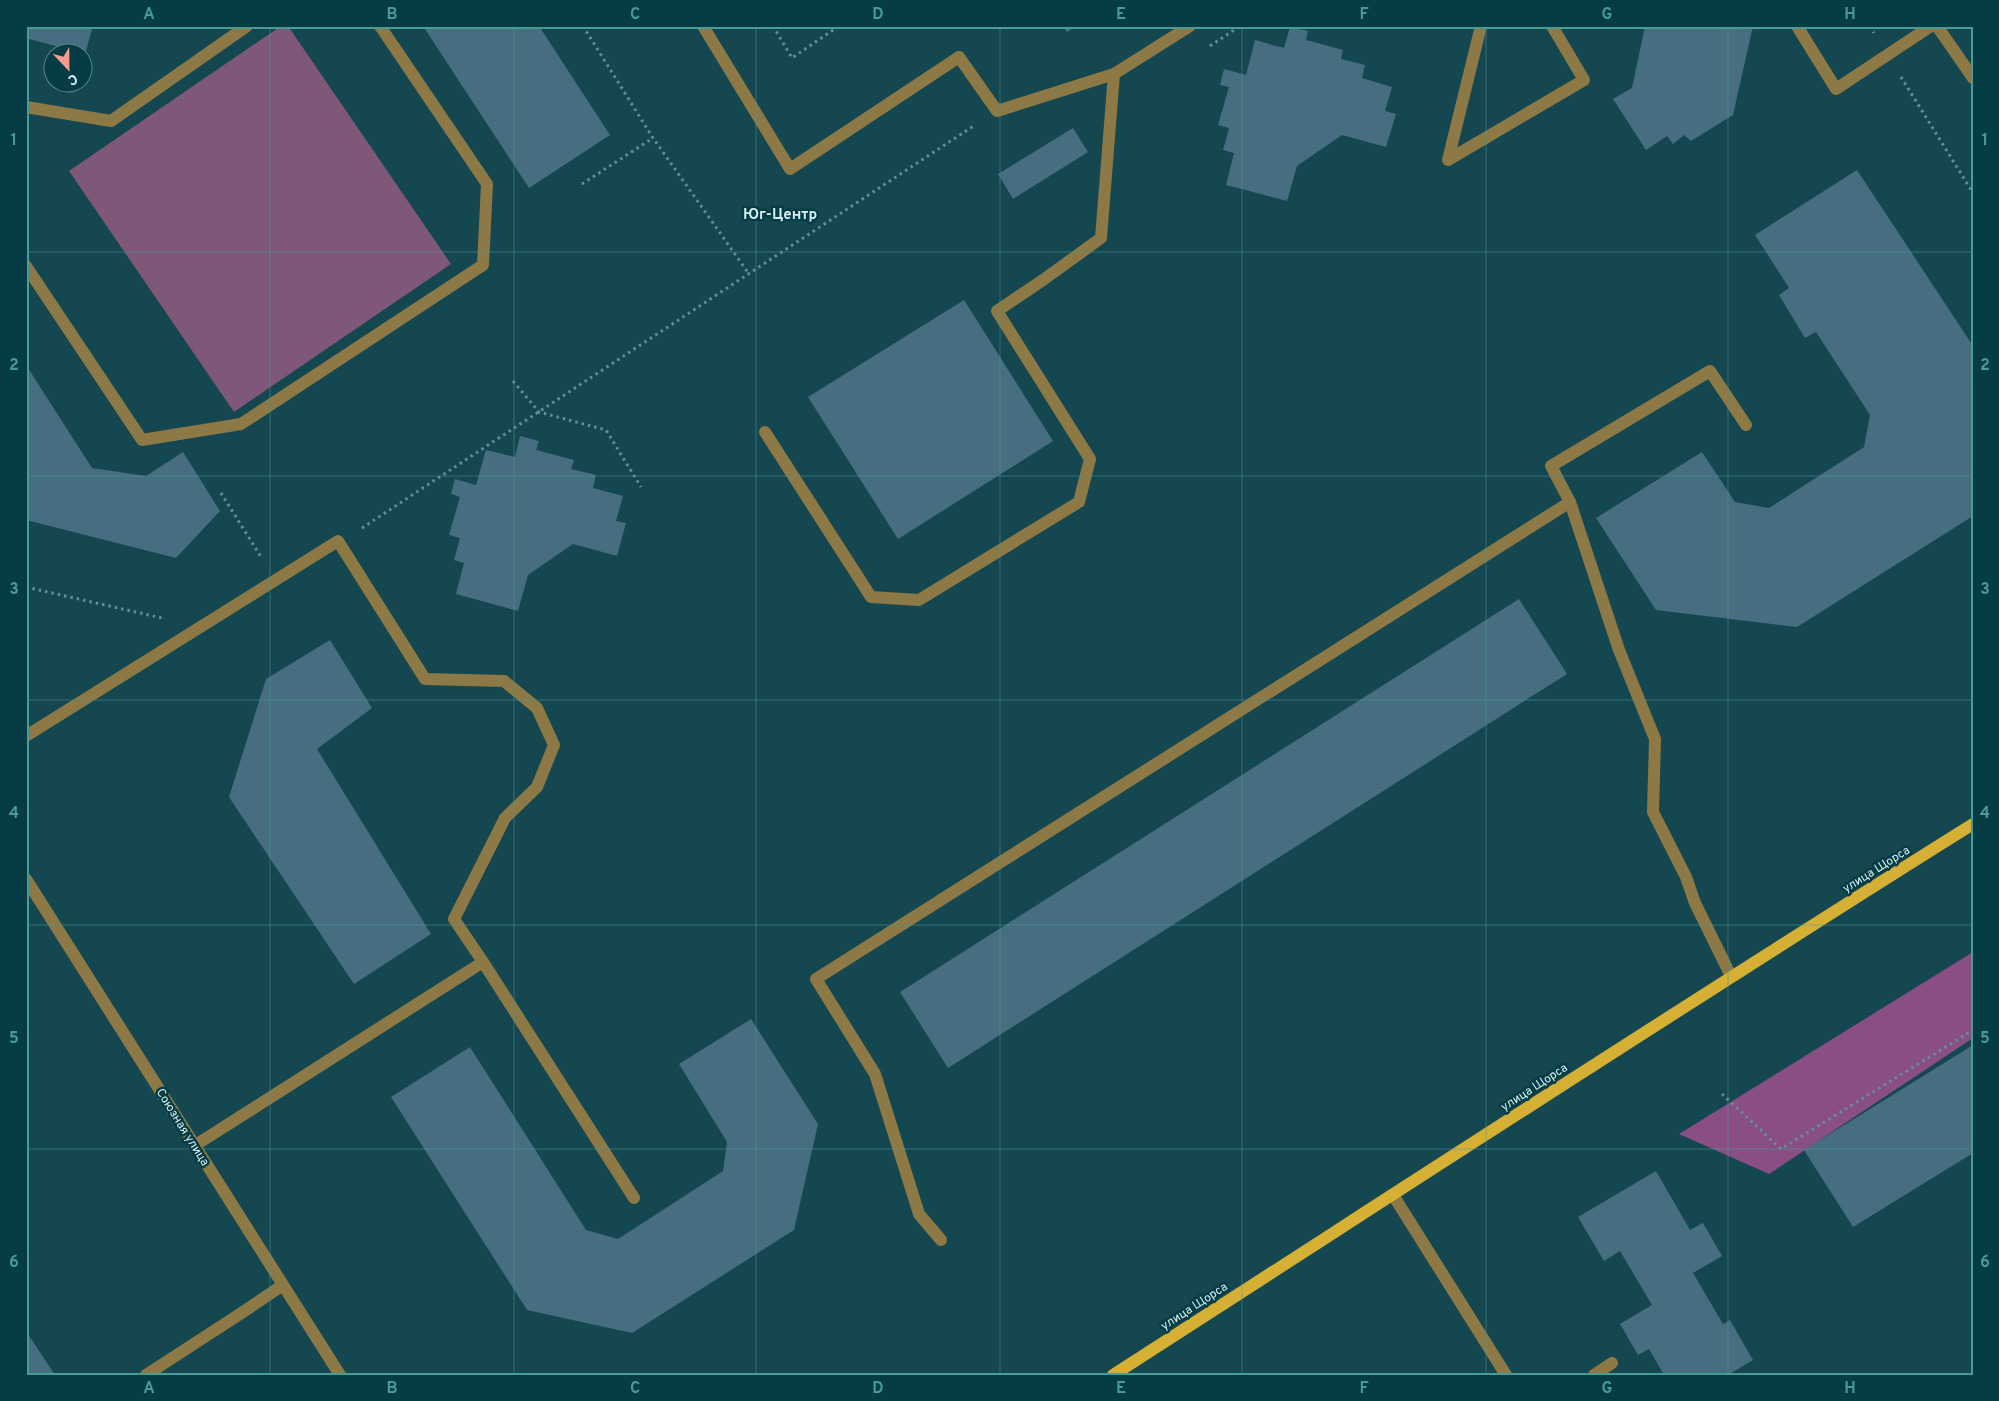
<svg xmlns="http://www.w3.org/2000/svg" width="1999" height="1401" viewBox="0 0 1999 1401" font-family="Overpass,sans-serif">
  <style>
    .green { fill: #7e5779 }
    .forest { fill: #894e83 }
    .building { fill: #466d80 }
    .lines { fill: none; stroke-linecap: round; stroke-linejoin: round }
    .path { stroke: #668e95; stroke-width: 3; stroke-dasharray: 2.5 4; stroke-linecap: butt }
    .minor { stroke: #8c7945; stroke-width: 12 }
    .major { stroke: #d6b035; stroke-width: 12 }
    .grid { fill: none; stroke: #4a9a96; stroke-width: 1; stroke-opacity: 0.55 }
    .labels { text-anchor: middle; stroke-width: 5; stroke-linejoin: round; paint-order: stroke }
    .street-label { font-size: 12px; fill: #d5eef3; stroke: #063d45 }
    .quarter-label { font-size: 15px; font-weight: bold; fill: #d5eef3; stroke: #063d45 }
    .neatline { fill: none; stroke: #4a9a96; stroke-width: 2 }
    .grid-label { font-size: 16px; text-anchor: middle; font-weight: bold; fill: #4a9a96 }
  </style>
  <rect width="100%" height="100%" fill="#154750"/>
  <!-- green -->
  <path class="green" d="M281 26H288L451 264 234 412 69 171Z"/>
  <!-- forest -->
  <path class="forest" d="M1973 952V1038L1769 1174 1679 1134Z"/>
  <!-- building -->
  <path class="building" d="M27 26H93L85 54 26 38Z
    M423 26H539L610 135 529 188Z
    M1063 26H1076L1067 32Z
    M1645 26H1753L1733 115 1691 141 1684 135 1673 144 1667 136 1646 150 1613 99 1632 88Z
    M1290 27 1308 31 1306 40 1343 50 1341 59 1365 65 1362 78 1392 87 1385 111 1396 114 1386 147 1342 135 1297 166 1287 201 1226 185 1234 153 1223 150 1229 128 1218 125 1229 87 1220 85 1224 69 1246 75 1255 40 1284 48Z
    M1073 128 1088 152 1013 199 998 174Z
    M1857 170 1973 346V516L1797 627 1656 610 1596 518 1702 452 1735 502 1769 508 1864 447 1870 415 1816 332 1805 338 1779 295 1789 288 1755 235Z
    M964 300 1053 441 898 539 808 397Z
    M26 365 92 468 146 476 183 452 220 511 176 558 26 520Z
    M520 436 539 441 536 450 574 460 571 469 596 475 593 488 623 496 616 521 626 523 617 556 573 544 528 575 518 611 456 594 464 563 454 560 460 538 449 535 460 497 451 494 455 479 476 485 486 450 515 457Z
    M1519 599 1567 674 948 1068 900 992Z
    M330 640 372 708 317 749 431 934 354 984 229 797 266 679Z
    M751 1019 818 1124 794 1230 632 1333 527 1310 391 1097 470 1047 586 1230 618 1239 723 1171 727 1142 679 1064Z
    M1973 1045V1153L1853 1227 1804 1150Z
    M1656 1171 1690 1230 1703 1223 1722 1256 1693 1273 1723 1324 1730 1320 1753 1360 1728 1375H1664L1649 1349 1638 1355 1620 1324 1652 1305 1620 1251 1604 1261 1578 1217Z
    M26 1331 55 1375H26Z"/>
  <g class="lines">
    <!-- path -->
    <path class="path" d="M583 26 653 138 749 274
      M773 26 792 58 839 26
      M1870 26 1874 33
      M1210 46 1240 26
      M1901 77 1973 193
      M582 184 653 138
      M513 381 539 412 606 430 641 487
      M221 493 261 557
      M362 528 975 125
      M26 587 162 618
      M1722 1094 1781 1149 1973 1030"/>
    <!-- minor -->
    <path class="minor" d="M703 26 790 169 959 57 997 111 1114 74 1190 26
      M1481 26 1448 160 1584 80 1552 26
      M1797 26 1836 89 1931 26
      M1937 26 1973 78
      M26 107 111 121 247 26
      M26 266 142 440 241 424 483 265 487 184 380 26
      M765 432 871 597 919 600 1079 502 1090 459 997 311 1043 280 1101 238 1114 74
      M1570 502 1551 466 1710 371 1746 425
      M26 736 338 541 425 679 504 681 537 708 554 745 537 787 505 818 454 919 483 962
      M26 879 340 1375
      M194 1146 483 962 634 1198
      M1393 1195 1506 1375
      M941 1240 919 1214 875 1074 816 979 1570 502 1619 650 1655 739 1653 812 1686 877 1695 903 1731 976
      M146 1375 243 1312 283 1285
      M1594 1375 1612 1363"/>
    <!-- major -->
    <path class="major" d="M1113 1375C1399 1191 1684 1005 1973 824"/>
  </g>
  <!-- grid -->
  <path class="grid" d="M270 26V1375M514 26V1375M756 26V1375M1000 26V1375M1242 26V1375M1486 26V1375M1728 26V1375M26 252H1973M26 476H1973M26 700H1973M26 925H1973M26 1149H1973"/>
  <g class="labels">
    <!-- street labels -->
    <g class="street-label">
      <text transform="translate(1876 869) rotate(-32)" y="4">улица Щорса</text>
      <text transform="translate(1534 1087) rotate(-33)" y="4">улица Щорса</text>
      <text transform="translate(183 1127) rotate(58)" y="4">Союзная улица</text>
      <text transform="translate(1194 1306) rotate(-33)" y="4">улица Щорса</text>
    </g>
    <!-- quarter labels -->
    <g class="quarter-label">
      <text x="780" y="219">Юг-Центр</text>
    </g>
  </g>
  <!-- border -->
  <rect width="1999" height="1401" fill="none" stroke="#063d45" stroke-width="55"/>
  <!-- north arrow -->
  <g transform="translate(68 68) rotate(158)"><circle r="24" fill="#063d45" stroke="#59848b"/>
  <path d="M0-4L9 19L0 12L-9 19Z" fill="#f49d8d"/>
  <text y="-8" font-size="14" font-weight="bold" text-anchor="middle" fill="#d5eef3">С</text>
  </g>
  <rect x="28" y="28" width="1944" height="1346" class="neatline"/>
  <g class="grid-label">
    <text x="149" y="19">A</text>
    <text x="392" y="19">B</text>
    <text x="635" y="19">C</text>
    <text x="878" y="19">D</text>
    <text x="1121" y="19">E</text>
    <text x="1364" y="19">F</text>
    <text x="1607" y="19">G</text>
    <text x="1850" y="19">H</text>
    <text x="14" y="145">1</text>
    <text x="1985" y="145">1</text>
    <text x="14" y="370">2</text>
    <text x="1985" y="370">2</text>
    <text x="14" y="594">3</text>
    <text x="1985" y="594">3</text>
    <text x="14" y="818">4</text>
    <text x="1985" y="818">4</text>
    <text x="14" y="1043">5</text>
    <text x="1985" y="1043">5</text>
    <text x="14" y="1267">6</text>
    <text x="1985" y="1267">6</text>
    <text x="149" y="1393">A</text>
    <text x="392" y="1393">B</text>
    <text x="635" y="1393">C</text>
    <text x="878" y="1393">D</text>
    <text x="1121" y="1393">E</text>
    <text x="1364" y="1393">F</text>
    <text x="1607" y="1393">G</text>
    <text x="1850" y="1393">H</text>
  </g>
</svg>
